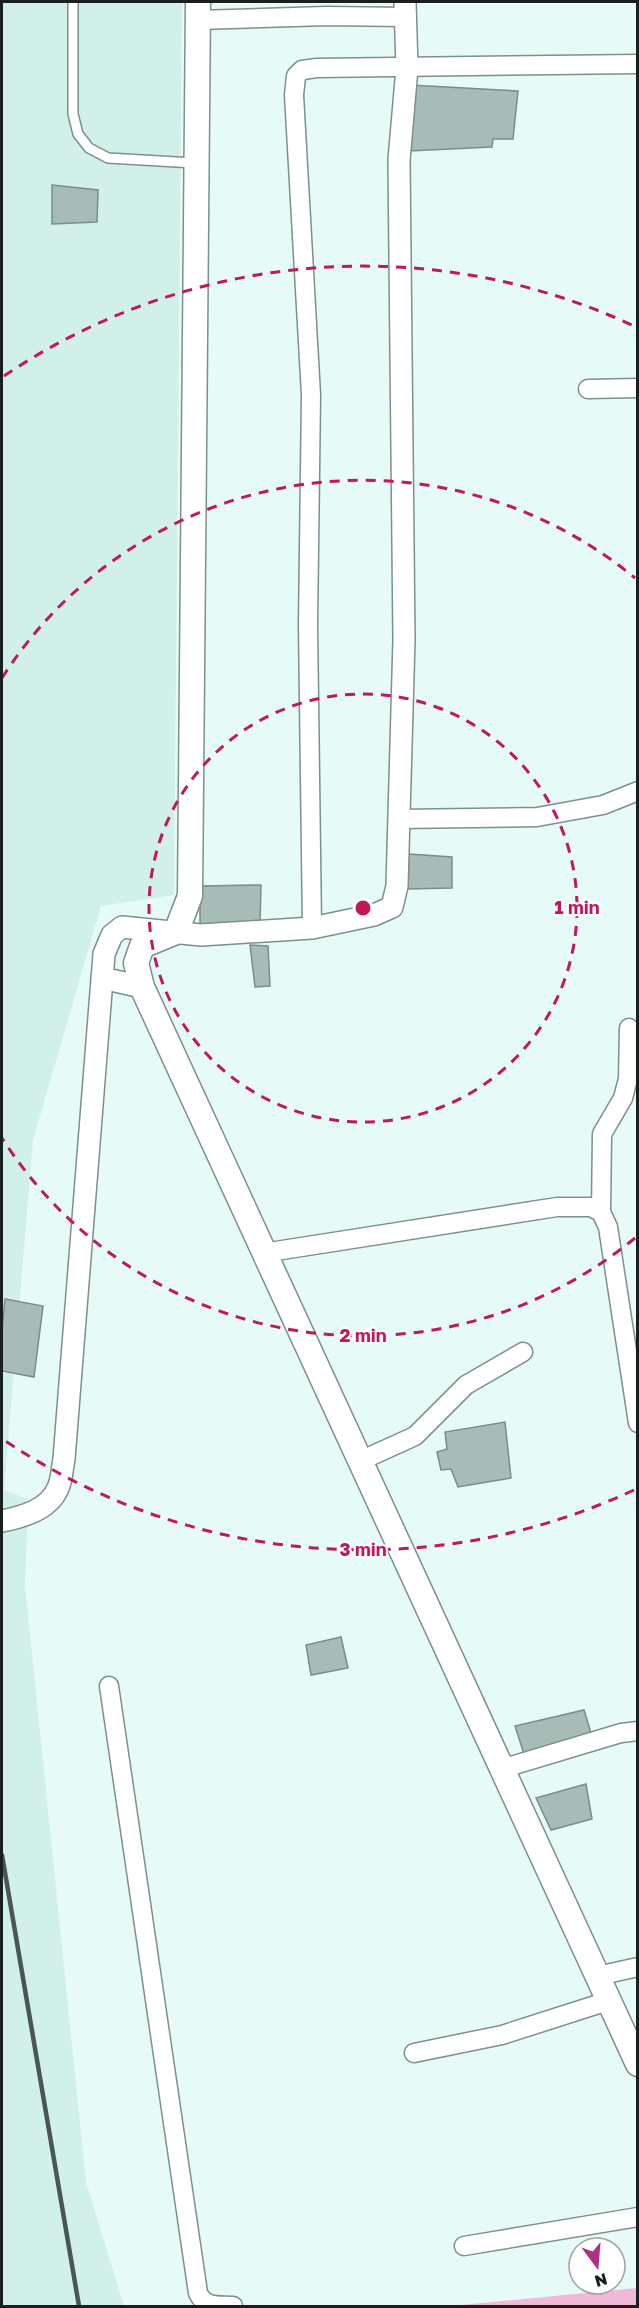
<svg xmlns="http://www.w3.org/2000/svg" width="639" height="2308" viewBox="0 0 639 2308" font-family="'Golos Text',sans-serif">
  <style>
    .built { fill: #d1f0ea }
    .green { fill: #f1b8d9 }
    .building { fill: #a7bcb7; stroke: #7a8d89; stroke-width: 1.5 }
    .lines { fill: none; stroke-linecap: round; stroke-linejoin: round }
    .service-casing { stroke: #7c908c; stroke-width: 12 }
    .minor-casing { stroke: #7c908c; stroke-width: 21 }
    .tertiary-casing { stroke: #7c908c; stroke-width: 24 }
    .secondary-casing { stroke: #7c908c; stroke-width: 27 }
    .service { stroke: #fff; stroke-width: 9 }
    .minor { stroke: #fff; stroke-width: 18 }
    .tertiary { stroke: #fff; stroke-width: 21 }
    .secondary { stroke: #fff; stroke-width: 24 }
    .rail { stroke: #4b5554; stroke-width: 4.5 }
    .ring { fill: none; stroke: #c2185b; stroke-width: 3; stroke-dasharray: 10 8 }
    .centre { fill: #c2185b; stroke: #fff; stroke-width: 3 }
    .ring-label { font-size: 18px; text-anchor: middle; font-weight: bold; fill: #c2185b; stroke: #fff; stroke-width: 4.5; stroke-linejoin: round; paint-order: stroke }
  </style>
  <rect width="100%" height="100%" fill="#e6fbf7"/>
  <!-- built -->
  <path class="built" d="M2 2H182L174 895 101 906 33 1140 4 1490 28 1499 25 1585 86 2182 124 2306H2Z"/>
  <!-- green -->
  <path class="green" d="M637 2288V2306H450Z"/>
  <!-- building -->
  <path class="building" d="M410 85 518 91 513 139H493L492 147 409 151Z
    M52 185 98 190 97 222 52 224Z
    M409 854 452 857V888L408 889Z
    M261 885 260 924 200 927V886Z
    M250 945 268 946 270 986 255 987Z
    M5 1299 43 1306 34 1377 2 1371V1331Z
    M505 1422 511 1478 458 1487 451 1469 441 1470 437 1452 447 1449 445 1432Z
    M341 1637 348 1668 311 1675 306 1645Z
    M584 1710 592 1736 524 1754 515 1726Z
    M586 1784 592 1819 551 1830 536 1798Z"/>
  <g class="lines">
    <!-- service casing -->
    <g class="service-casing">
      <path id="service" d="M73 2V114L78 134 89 148 108 158 194 163"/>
    </g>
    <!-- minor casing -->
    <g class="minor-casing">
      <path id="minor" d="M198 20 326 16 405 17
        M588 389 638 388
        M399 819 537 817 603 805 638 791
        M312 928 308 625 311 395 294 95 296 76 302 70 317 68 638 64
        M601 1212 602 1134 623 1098 628 1079 629 1028
        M263 1253 557 1207H591L601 1212 608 1227 638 1423
        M360 1461 415 1436 466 1385 523 1352
        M109 1686 198 2293C205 2308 218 2305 233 2306
        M501 1769 621 1733 638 1731
        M597 1976 638 1967
        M414 2053 502 2035 608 2001
        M464 2246 638 2217"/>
    </g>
    <!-- tertiary casing -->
    <g class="tertiary-casing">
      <path id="tertiary" d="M102 978 142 987
        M2 1521C22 1517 49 1510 58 1488 62 1480 62 1468 64 1459L104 954 112 935 122 927 201 935 312 928 374 915 392 907 397 886 404 640 399 160 407 68 405 2"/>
    </g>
    <!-- secondary casing -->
    <g class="secondary-casing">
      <path id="secondary" d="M198 2 190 896 176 932 142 946 136 963 142 987 638 2064"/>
    </g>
    <!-- service -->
    <use href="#service" class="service"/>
    <!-- minor -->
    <use href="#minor" class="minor"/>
    <!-- tertiary -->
    <use href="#tertiary" class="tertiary"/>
    <!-- secondary -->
    <use href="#secondary" class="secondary"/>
    <!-- rail -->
    <path class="rail" d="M2 1855 79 2306"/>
  </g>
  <!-- distance rings -->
  <g class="ring">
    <circle cx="363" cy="908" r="214"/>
    <path d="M635 1238A428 428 0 0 1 2 1138M2 678A428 428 0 0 1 635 578"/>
    <path d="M634 1490A642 642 0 0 1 4 1440M4 376A642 642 0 0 1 634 326"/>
  </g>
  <circle cx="363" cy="908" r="9" class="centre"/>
  <g class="ring-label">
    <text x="577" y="914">1 min</text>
    <text x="363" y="1342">2 min</text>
    <text x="363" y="1556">3 min</text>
  </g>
  <!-- border -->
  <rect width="639" height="2308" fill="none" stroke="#181f1e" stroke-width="6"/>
  <!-- north arrow -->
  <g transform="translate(597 2266) rotate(164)"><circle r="28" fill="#ffffff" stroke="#a3a5a5" stroke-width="1.5"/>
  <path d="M0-4.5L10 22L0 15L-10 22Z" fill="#ac3185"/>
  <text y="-9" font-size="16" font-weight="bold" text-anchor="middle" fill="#181f1e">N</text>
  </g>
</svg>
